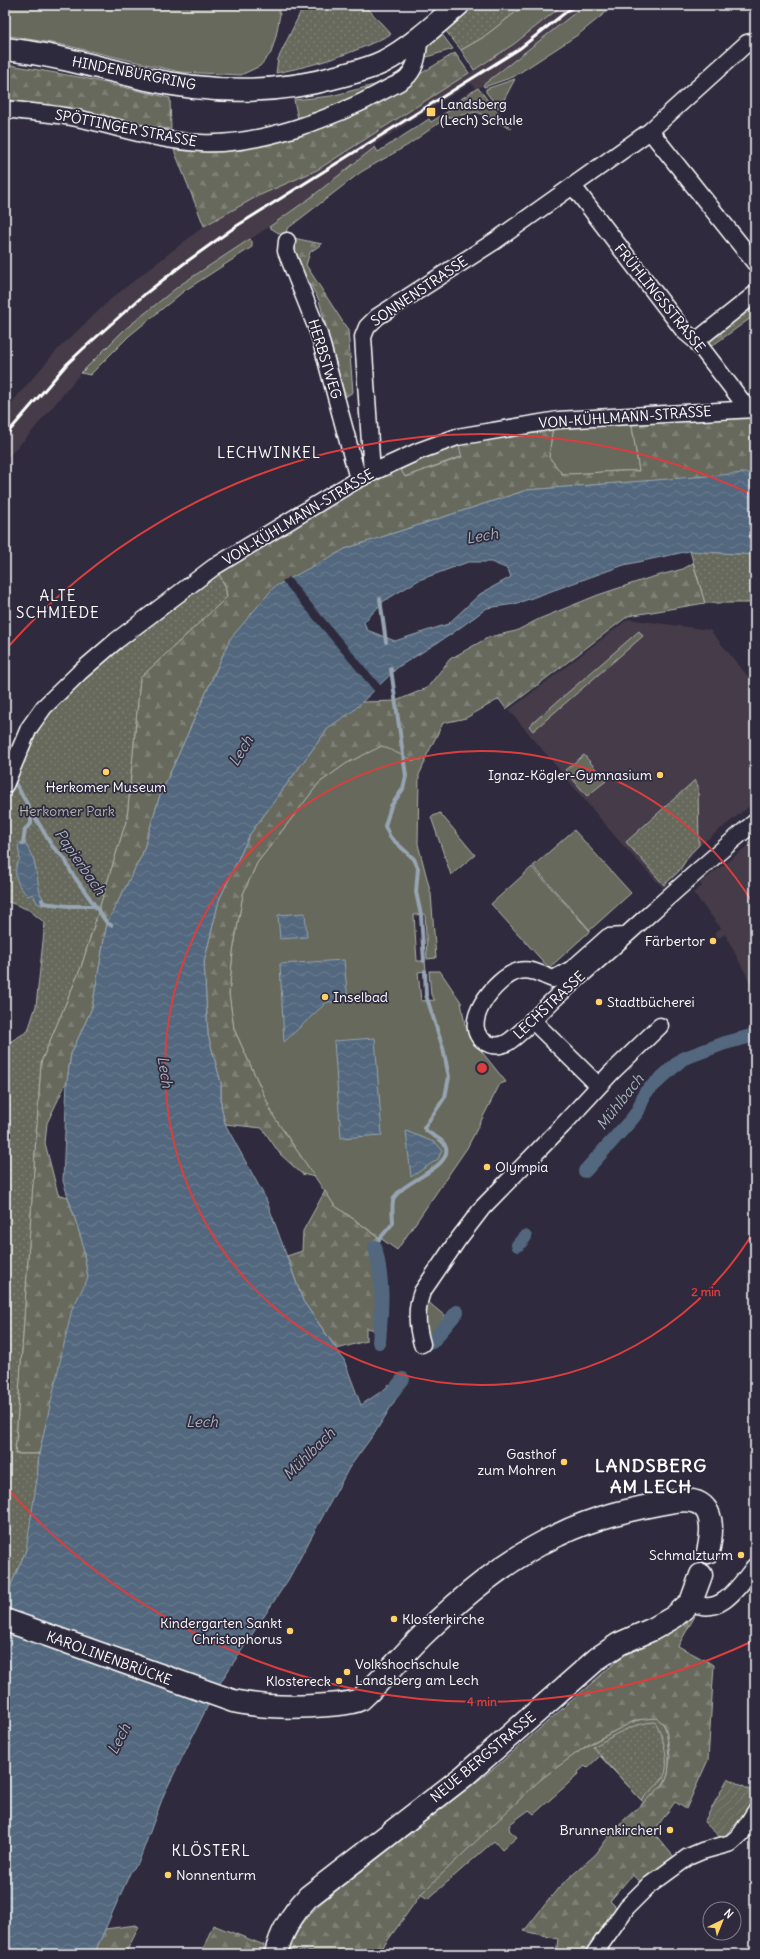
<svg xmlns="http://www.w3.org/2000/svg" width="760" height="1959" viewBox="0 0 760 1959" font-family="Delius,sans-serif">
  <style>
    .built { fill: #453a49 }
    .grass { fill: #66695b; stroke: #b2b4ad }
    .forest { fill: url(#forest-firs); stroke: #b2b4ad }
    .park { fill: url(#park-dots); stroke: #b2b4ad }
    .garden { fill: url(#garden-furrows); stroke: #b2b4ad }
    .water { fill: url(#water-waves); stroke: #97a4b2; fill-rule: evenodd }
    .pier { fill: #2f2a3d }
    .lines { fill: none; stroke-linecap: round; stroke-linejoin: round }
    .stream { stroke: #97a4b2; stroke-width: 4 }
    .canal { stroke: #52687e; stroke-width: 14 }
    .street-casing { stroke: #fff; stroke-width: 19 }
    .secondary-casing { stroke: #fff; stroke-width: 25 }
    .street { stroke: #2f2a3d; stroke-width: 16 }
    .secondary { stroke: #2f2a3d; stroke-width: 22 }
    .rail { stroke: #fff; stroke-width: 3 }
    .ring { fill: none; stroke: #da3e3e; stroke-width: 2 }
    .poi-dot { fill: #ffd166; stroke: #2f2a3d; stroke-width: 1.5 }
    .labels { text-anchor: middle; stroke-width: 3.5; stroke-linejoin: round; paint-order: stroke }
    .street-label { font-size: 14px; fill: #fff; stroke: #2f2a3d }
    .poi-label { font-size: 14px; fill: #fff; stroke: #2f2a3d; text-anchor: start }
    .park-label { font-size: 14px; fill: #b2b4ad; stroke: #2f2a3d }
    .neighbourhood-label { font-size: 15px; letter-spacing: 1px; fill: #fff; stroke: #2f2a3d }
    .water-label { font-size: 15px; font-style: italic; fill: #a8b4be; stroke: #2f2a3d }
    .district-label { font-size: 18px; font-weight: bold; letter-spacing: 1px; fill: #fff; stroke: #2f2a3d }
    .centre { fill: #da3e3e; stroke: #2f2a3d; stroke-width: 2 }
    .ring-label { font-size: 12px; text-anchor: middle; font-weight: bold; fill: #da3e3e; stroke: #2f2a3d; stroke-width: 3.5; stroke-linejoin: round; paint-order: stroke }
  </style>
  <defs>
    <pattern id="forest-firs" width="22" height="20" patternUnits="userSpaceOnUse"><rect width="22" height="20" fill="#66695b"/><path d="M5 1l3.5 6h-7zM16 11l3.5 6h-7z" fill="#7d8074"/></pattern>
    <pattern id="park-dots" width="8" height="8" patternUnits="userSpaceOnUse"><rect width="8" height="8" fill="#66695b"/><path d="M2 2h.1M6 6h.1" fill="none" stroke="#7d8074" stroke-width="1.8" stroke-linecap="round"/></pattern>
    <pattern id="garden-furrows" width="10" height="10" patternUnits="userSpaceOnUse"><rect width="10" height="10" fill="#66695b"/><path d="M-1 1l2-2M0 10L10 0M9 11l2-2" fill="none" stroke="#7d8074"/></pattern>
    <pattern id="water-waves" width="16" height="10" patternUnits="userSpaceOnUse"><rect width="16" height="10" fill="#52687e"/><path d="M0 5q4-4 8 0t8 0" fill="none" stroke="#6c7f91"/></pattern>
  </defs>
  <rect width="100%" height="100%" fill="#2f2a3d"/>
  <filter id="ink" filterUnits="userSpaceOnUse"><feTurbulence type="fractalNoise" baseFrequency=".025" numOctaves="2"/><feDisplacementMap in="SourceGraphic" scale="8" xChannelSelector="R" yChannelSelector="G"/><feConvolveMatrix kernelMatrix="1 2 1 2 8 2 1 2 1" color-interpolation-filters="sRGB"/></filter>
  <g filter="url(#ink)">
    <!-- built -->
    <path class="built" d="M563 5H585L523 55 476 90 471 83 374 145 375 147 310 198 269 227 180 285 124 330 81 373 30 434 5 460V410L58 349 112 298 204 226 258 196 317 170 514 44Z
      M628 619 710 630 755 685V802L699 846 691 855 680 871 663 888 619 841 509 710Z
      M755 840V992L725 934 719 938 714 933 721 928 693 893 702 886 700 883Z"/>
    <!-- grass -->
    <path class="grass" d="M5 5H276L280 14 276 36 271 53 260 66 241 75 180 72 68 46 5 35Z
      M525 5H563L514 44 474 70 461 50 482 38Z
      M585 5H615L579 34 513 77 484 87 483 85Z
      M441 33 453 49 420 59 430 42Z
      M412 66 368 93 298 119 294 100 331 96 374 85Z
      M515 79 499 109 486 92V89Z
      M478 88 511 129 477 112 446 118 408 145 361 172 287 229 285 237 269 227 310 198 375 147 378 152 429 119 431 122 455 107 453 104Z
      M250 239 252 241V247L184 291 129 336 90 375 81 373 124 330 180 285Z
      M631 420 639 471C613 470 588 474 562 474L549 457 553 424Z
      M458 443 463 456 404 477 400 468Z
      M639 631 643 636 533 731 529 726Z
      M382 745 412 760 425 759V762L419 775 418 844 431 894 436 958 427 959 425 914 414 915 417 961H425L426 971 418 972 421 1001 435 1000 431 995 429 971H440L461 1002 465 1025 478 1047 506 1082 500 1084 467 1148 397 1250 334 1205 274 1117 234 1029 229 994 233 952 243 894 257 863 319 783 347 763Z
      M584 755 606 781 587 796 565 770Z
      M440 813 475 855 451 875 431 817Z
      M574 830 631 893 590 930 533 866Z
      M532 867 590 931 549 968 491 904Z
      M427 1301 445 1316 428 1338 424 1319Z
      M646 1718H656C667 1724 667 1734 668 1745 671 1778 669 1781 644 1803L600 1756 587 1768 585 1766 578 1772 579 1774 534 1814 529 1810 510 1824 509 1828 510 1831 517 1837 502 1850 494 1841 428 1899 420 1894C475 1839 538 1771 607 1735 620 1728 631 1721 646 1718Z"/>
    <!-- forest -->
    <path class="forest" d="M455 53 469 73 317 170 258 196 204 226 174 150 211 152 242 150 298 135 410 80Z
      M5 64 84 78 170 98 171 129 145 126 66 108 5 100Z
      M293 238 322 244 310 252 306 265 348 330 353 392 345 397 319 300 297 261Z
      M755 301V315L709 348 704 342Z
      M755 414V473L527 490 345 549 230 639 159 798 142 855 107 923 92 1008 71 1054 67 1081 47 1123 45 1143 58 1194 68 1197 82 1241 88 1278 53 1396 39 1454H15L41 1062 81 967 127 818 140 678 227 597 225 586 219 574 326 507 400 468 405 477 462 457 458 443 553 424 549 457 562 474C588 474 613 470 639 471L631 420Z
      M693 563 705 603 628 616 506 709 499 699 466 718 443 723 425 759 412 760 382 746 347 763 319 783 257 863 243 894 233 952 229 994 234 1029 274 1117 315 1177 302 1174 280 1154 262 1128 225 1124 221 1105V1083L208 1035 204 962 219 900 250 834 329 727 362 702 396 701 427 688 450 659 489 637 516 631 539 619 598 595 649 578 683 569Z
      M325 1191 334 1205 378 1237 372 1242 380 1272 382 1293 377 1330 366 1328V1341L337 1349 303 1301 287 1256 302 1251 303 1231Z
      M695 1616 678 1646 714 1665 708 1760 686 1809 675 1802 653 1832 674 1857 641 1882 632 1875 610 1901 618 1909 588 1954H556L558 1939 524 1931 559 1887 596 1854 615 1828 663 1785 668 1775 670 1756 666 1729 663 1723 656 1718 636 1720 589 1744 541 1779 421 1894 378 1954H326L307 1951 305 1949V1951L295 1949 294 1947 293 1951 313 1954H289C294 1931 308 1914 326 1899L498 1765 618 1660C641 1643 668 1627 695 1616Z
      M136 1925 139 1927 125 1954H94L105 1929Z
      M213 1925 264 1945 263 1954H201Z"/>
    <!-- park -->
    <path class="park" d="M309 5H360L370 11 391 34C355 53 317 65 276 73L278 59 303 7Z
      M475 5H525L482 38 461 50 445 30Z
      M690 551 755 555V603H705Z
      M219 574 225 586 227 597 140 678 127 818 81 967 41 1062 15 1454H39L37 1479 31 1529 26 1550 5 1599V1045L28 1031 36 1006 45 923 29 910 9 902 5 903V811L16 776 28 749 42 724 66 693 86 674Z
      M695 780 698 786 699 845 690 854 679 871 664 885 626 842Z
      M655 1722C663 1733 671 1766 663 1778 657 1786 648 1793 641 1800L593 1747C613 1736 632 1723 655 1722Z"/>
    <!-- garden -->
    <path class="garden" d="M728 1778 755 1793V1803L722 1839 704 1822Z"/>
    <!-- water -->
    <path class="water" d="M746 473H755V555L689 551 624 565 515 604 487 608 450 635 398 667 353 711 329 727 250 834 219 900 204 962 208 1035 221 1083V1105L225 1124 266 1199 303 1301 344 1360 361 1405 385 1389 389 1384 399 1394 376 1431 349 1468 288 1580 216 1689 164 1794 138 1864 131 1871 94 1954H5V1614L8 1606 5 1605V1599L26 1550 37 1479 39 1454 72 1309 88 1278 82 1241 63 1181 67 1081 71 1054 92 1008 107 923 142 855 159 798 230 639 274 587 345 549 527 490ZM468 562H491L508 569 511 577 480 594 448 624 395 641 367 630 364 622 384 601 419 580Z
      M23 839 34 860 40 893 46 904 42 905 37 903 33 894 28 896C17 887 11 870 20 859L18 846Z
      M305 913 307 937 280 939 278 915Z
      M344 960 348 1001 327 1002 284 1042 280 964Z
      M375 1038 382 1135 341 1138 334 1041Z
      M406 1131 436 1143 442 1150 438 1159 411 1177Z"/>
    <!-- pier -->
    <path class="pier" d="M289 577 381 686 375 692 282 581Z"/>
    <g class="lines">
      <!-- stream -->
      <path class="stream" d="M380 599 386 642
        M391 669 406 776 403 789 391 806 385 826 390 837 414 859 418 868 416 892 421 915 424 961
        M12 778 52 846 65 859 71 872 91 900 107 923 111 925
        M23 844 25 829 31 824V811
        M42 900 43 903 68 906H96
        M375 1247 376 1243 393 1223C393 1216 391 1205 394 1198 403 1181 451 1168 446 1148 443 1137 429 1136 424 1128L445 1097 449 1077 443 1048 426 995 425 971"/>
      <!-- canal -->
      <path class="canal" d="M585 1171 632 1119 638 1111 645 1093 682 1059 725 1043 755 1035
        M518 1245 525 1237
        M375 1247C384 1283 382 1305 379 1342
        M432 1342 457 1312
        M383 1404 403 1379"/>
      <!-- street casing -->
      <g class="street-casing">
        <path id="street" d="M5 109C27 112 49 113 71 117 114 125 156 141 201 143 258 146 335 118 385 90 392 86 403 82 408 76 418 65 418 50 420 36
          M650 131 755 263
          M573 186 684 331 696 341 748 409
          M287 241 286 251 319 334 358 479
          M696 341 755 294
          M372 473 363 337 367 327 377 317 495 241 650 131 747 43 755 41
          M5 785 29 728 44 707 80 672 116 641 214 567 358 479 419 451 457 437 558 420 755 409
          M624 936 608 937 572 969 553 979C542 975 531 968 519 971 496 976 454 1029 489 1044 497 1047 505 1045 511 1040 530 1026 544 1007 562 992 627 936 689 876 755 822
          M532 1020 599 1086
          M422 1344C417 1327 415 1310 422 1292L457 1241 483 1207 562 1126 611 1073 660 1026
          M691 1602C720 1618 739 1586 755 1566
          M594 1954 627 1907 647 1887 688 1857 702 1851 731 1843 741 1834 755 1812"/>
      </g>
      <!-- secondary casing -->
      <g class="secondary-casing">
        <path id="secondary" d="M5 49C51 54 97 67 142 78 207 93 275 95 340 76 354 72 369 69 383 62 410 48 435 25 458 5
          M5 1620 233 1701C265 1708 295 1708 328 1705 339 1704 351 1704 361 1699 383 1679 402 1656 422 1636 463 1596 507 1559 558 1535 594 1517 635 1508 675 1501 712 1495 715 1522 708 1552
          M276 1954C281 1931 292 1914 308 1897L464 1776 598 1658 619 1644 653 1629 674 1617 691 1602 701 1575"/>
      </g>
      <!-- street -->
      <use href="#street" class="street"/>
      <!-- secondary -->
      <use href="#secondary" class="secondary"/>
      <!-- rail -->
      <path class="rail" d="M5 436 67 364 84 348 145 294 182 265 235 227 519 49 575 5"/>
    </g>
  </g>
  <!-- distance rings -->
  <g class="ring">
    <path d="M754 1231A317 317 0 1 1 754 905"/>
    <path d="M755 1640A634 634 0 0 1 7 1488M7 648A634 634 0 0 1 755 496"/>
  </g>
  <!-- markers -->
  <g class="poi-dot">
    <rect x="426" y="107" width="10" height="10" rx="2"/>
    <circle cx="106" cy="772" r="4"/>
    <circle cx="660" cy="775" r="4"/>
    <circle cx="713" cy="941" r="4"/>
    <circle cx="325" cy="997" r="4"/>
    <circle cx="599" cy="1002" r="4"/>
    <circle cx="487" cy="1167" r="4"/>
    <circle cx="564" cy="1462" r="4"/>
    <circle cx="741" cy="1555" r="4"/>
    <circle cx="394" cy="1619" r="4"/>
    <circle cx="290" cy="1631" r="4"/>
    <circle cx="347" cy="1672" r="4"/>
    <circle cx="339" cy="1681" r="4"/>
    <circle cx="670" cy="1830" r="4"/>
    <circle cx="168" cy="1875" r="4"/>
  </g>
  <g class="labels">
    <!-- street labels -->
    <g class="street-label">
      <text transform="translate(134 73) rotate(11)" y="5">HINDENBURGRING</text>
      <text transform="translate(126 128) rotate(11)" y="5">SPÖTTINGER STRASSE</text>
      <text transform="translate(419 291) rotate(-34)" y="5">SONNENSTRASSE</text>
      <text transform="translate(660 298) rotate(51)" y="5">FRÜHLINGSSTRASSE</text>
      <text transform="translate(325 359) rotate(73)" y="5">HERBSTWEG</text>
      <text transform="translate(625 417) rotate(-4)" y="5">VON-KÜHLMANN-STRASSE</text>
      <text transform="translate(298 517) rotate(-31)" y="5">VON-KÜHLMANN-STRASSE</text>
      <text transform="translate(549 1005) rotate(-43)" y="5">LECHSTRASSE</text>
      <text transform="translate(109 1658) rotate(20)" y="5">KAROLINENBRÜCKE</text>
      <text transform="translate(483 1757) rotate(-40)" y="5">NEUE BERGSTRASSE</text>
    </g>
    <!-- poi labels -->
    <g class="poi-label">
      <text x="440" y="109">Landsberg<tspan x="440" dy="16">(Lech) Schule</tspan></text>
      <text x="652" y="780" text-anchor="end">Ignaz-Kögler-Gymnasium</text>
      <text x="106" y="792" text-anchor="middle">Herkomer Museum</text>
      <text x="705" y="946" text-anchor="end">Färbertor</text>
      <text x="333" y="1002">Inselbad</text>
      <text x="607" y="1007">Stadtbücherei</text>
      <text x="495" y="1172">Olympia</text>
      <text x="556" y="1459" text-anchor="end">Gasthof<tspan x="556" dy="16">zum Mohren</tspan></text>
      <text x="733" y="1560" text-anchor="end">Schmalzturm</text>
      <text x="402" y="1624">Klosterkirche</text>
      <text x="282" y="1628" text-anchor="end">Kindergarten Sankt<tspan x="282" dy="16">Christophorus</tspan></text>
      <text x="355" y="1669">Volkshochschule<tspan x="355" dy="16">Landsberg am Lech</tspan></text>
      <text x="331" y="1686" text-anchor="end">Klostereck</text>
      <text x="662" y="1835" text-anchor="end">Brunnenkircherl</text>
      <text x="176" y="1880">Nonnenturm</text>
    </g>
    <!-- park labels -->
    <g class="park-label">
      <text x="67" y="816">Herkomer Park</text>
    </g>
    <!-- neighbourhood labels -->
    <g class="neighbourhood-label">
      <text x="269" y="458">LECHWINKEL</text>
      <text x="58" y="601">ALTE<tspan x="58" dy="17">SCHMIEDE</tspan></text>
      <text x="211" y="1856">KLÖSTERL</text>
    </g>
    <!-- water labels -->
    <g class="water-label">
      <text transform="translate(482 536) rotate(-10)" y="5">Lech</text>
      <text transform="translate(241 751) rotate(-59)" y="5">Lech</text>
      <text transform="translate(80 862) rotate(55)" y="5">Papierbach</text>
      <text transform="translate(165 1072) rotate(81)" y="5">Lech</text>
      <text transform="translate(620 1102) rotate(-52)" y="5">Mühlbach</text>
      <text x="202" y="1427">Lech</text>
      <text transform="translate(309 1454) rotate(-45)" y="5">Mühlbach</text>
      <text transform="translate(119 1739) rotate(-63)" y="5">Lech</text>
    </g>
    <!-- district labels -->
    <g class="district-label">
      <text x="651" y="1472">LANDSBERG<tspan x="651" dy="21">AM LECH</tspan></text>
    </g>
  </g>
  <circle cx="482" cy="1068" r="6" class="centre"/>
  <g class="ring-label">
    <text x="706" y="1296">2 min</text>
    <text x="482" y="1706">4 min</text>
  </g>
  <!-- margin -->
  <rect width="760" height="1959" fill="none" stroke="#2f2a3d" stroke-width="20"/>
  <rect x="10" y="10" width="740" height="1939" fill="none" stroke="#fff" stroke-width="1.5" filter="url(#ink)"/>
  <!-- north arrow -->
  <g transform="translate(722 1921) rotate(43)"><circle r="19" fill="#2f2a3d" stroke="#827f8b"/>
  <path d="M0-3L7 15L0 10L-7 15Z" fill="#ffd166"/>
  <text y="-6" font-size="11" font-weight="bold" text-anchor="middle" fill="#ffffff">N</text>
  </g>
</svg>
